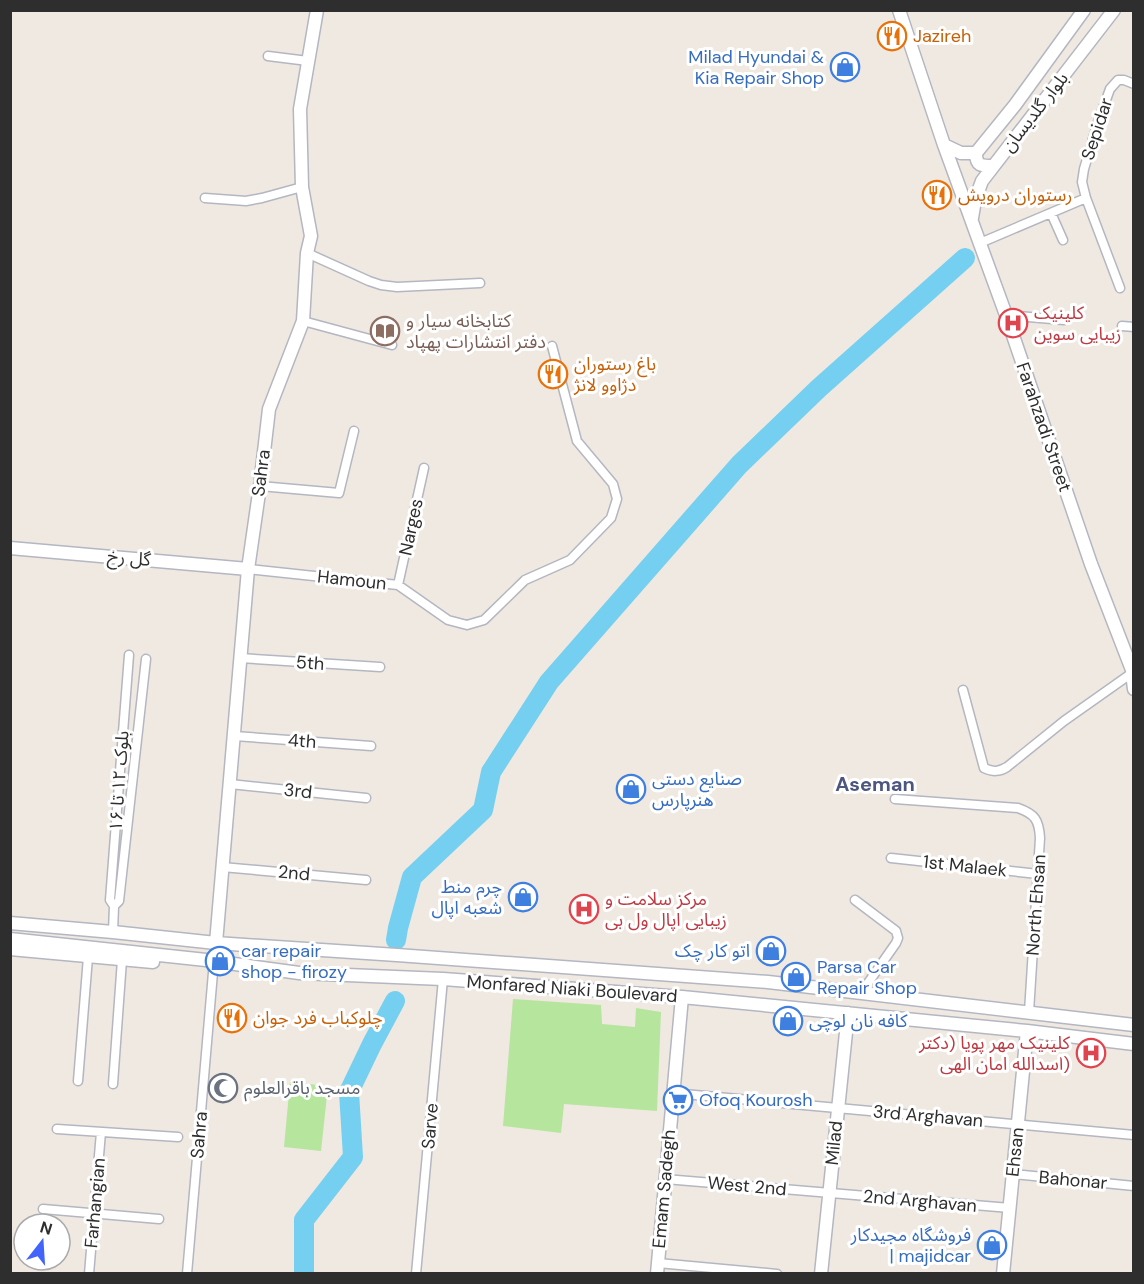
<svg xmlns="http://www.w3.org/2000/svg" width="1144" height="1284" viewBox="0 0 1144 1284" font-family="'DM Sans','Noto Sans Arabic',sans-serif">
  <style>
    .green { fill: #b6e59e }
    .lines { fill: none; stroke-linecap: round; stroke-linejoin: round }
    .river { stroke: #75cff0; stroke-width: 20 }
    .street-casing { stroke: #b4b7c1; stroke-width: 11 }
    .secondary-casing { stroke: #b4b7c1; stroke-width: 15 }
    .street { stroke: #fff; stroke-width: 8 }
    .secondary { stroke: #fff; stroke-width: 12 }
    .labels { text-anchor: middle; stroke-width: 6; stroke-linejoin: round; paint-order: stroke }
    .food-label { font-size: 18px; fill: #c56008; stroke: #fff; text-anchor: start }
    .shop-label { font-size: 18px; fill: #366cbe; stroke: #fff; text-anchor: start }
    .street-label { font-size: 18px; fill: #2e2e2e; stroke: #fff }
    .health-label { font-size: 18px; fill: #be3a42; stroke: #fff; text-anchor: start }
    .education-label { font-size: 18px; fill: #785e54; stroke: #fff; text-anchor: start }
    .worship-label { font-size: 18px; fill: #5b616d; stroke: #fff; text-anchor: start }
    .neighbourhood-label { font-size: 20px; font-weight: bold; fill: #4d5680; stroke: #fff }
  </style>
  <rect width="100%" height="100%" fill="#efe9e1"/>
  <!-- green -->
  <path class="green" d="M513 999 601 1005 602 1024 635 1027 636 1008 661 1012 657 1111 564 1104 561 1133 503 1126Z
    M290 1082 328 1086 321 1151 284 1147Z"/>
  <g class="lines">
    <!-- river -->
    <path class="river" d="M396 940 398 928 412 877 483 810 491 772 549 682 739 465 819 388 965 258
      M304 1274V1220L353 1157 349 1092 372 1044 395 1001"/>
    <!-- street casing -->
    <g class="street-casing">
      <path id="street" d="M268 56 308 61
        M205 198 246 201 262 198 302 187
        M1051 213 1063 240
        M980 243 1086 198
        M307 253 369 281 381 285 397 287 480 283
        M1120 288 1086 198 1082 182 1084 169 1098 122 1110 89 1118 80H1124L1134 84
        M1006 315 1064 320
        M303 321 392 345
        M1122 326 1134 327
        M260 486 339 493 354 431
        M248 569 398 585 448 620 467 625 484 620 525 580 570 560 611 518 617 499 613 484 577 441 552 346
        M398 585 424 468
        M240 658 380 667
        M963 690 984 768C993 772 999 772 1007 767L1064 721 1132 673
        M234 736 371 746
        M230 784 366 798
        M895 799 1018 808C1035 814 1039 820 1040 838L1029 1012
        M891 858 1038 874
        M222 867 366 880
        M855 900 896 931 898 938 896 943 861 993
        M114 906 119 901 146 659
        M113 932 114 906 110 900 129 655
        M78 1081 88 957
        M113 1084 122 960
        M673 1093 1134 1135
        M57 1129 178 1137
        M1013 1174 1134 1186
        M665 1179 1010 1208
        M43 1209 159 1219
        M658 1263 777 1274
        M89 1274 101 1132
        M187 1274 214 961
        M416 1274 443 979"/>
    </g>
    <!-- secondary casing -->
    <g class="secondary-casing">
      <path id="secondary" d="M899 10 944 145 1006 315 1091 564 1134 675
        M944 145 961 153H976
        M976 153 1015 105 1084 10
        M976 153C976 166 981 166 993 166
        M972 218 975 200 982 181 1114 10
        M10 548 248 569
        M1132 673 1134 689
        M10 923 113 932 216 943 397 955 768 982 1134 1025
        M10 939 206 960 299 973 443 979 682 997 1027 1031 1134 1044
        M216 943 248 569 260 486 269 409 303 321 307 253 311 236 302 187 300 109 317 10
        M10 949 153 962
        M657 1274 682 997
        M821 1274 848 1013
        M1003 1274 1027 1031"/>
    </g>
    <!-- street -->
    <use href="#street" class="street"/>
    <!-- secondary -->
    <use href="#secondary" class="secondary"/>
  </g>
  <!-- icons -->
  <defs>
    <g id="restaurant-ring" transform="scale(1.5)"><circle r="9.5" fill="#fff" stroke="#e8710a" stroke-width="1.5"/><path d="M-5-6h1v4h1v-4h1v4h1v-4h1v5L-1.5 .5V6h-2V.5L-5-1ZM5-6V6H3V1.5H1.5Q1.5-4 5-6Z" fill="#e8710a"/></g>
    <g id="shop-ring" transform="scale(1.5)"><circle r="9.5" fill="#fff" stroke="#3f7fe0" stroke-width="1.5"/><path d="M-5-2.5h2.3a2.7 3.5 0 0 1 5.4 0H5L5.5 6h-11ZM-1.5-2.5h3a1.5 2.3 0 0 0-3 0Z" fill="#3f7fe0"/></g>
    <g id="hospital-ring" transform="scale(1.5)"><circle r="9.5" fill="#fff" stroke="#e0444e" stroke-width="1.5"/><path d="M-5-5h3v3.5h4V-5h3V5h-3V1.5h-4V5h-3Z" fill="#e0444e"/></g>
    <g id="library-ring" transform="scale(1.5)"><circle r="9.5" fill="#fff" stroke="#8d6e63" stroke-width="1.5"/><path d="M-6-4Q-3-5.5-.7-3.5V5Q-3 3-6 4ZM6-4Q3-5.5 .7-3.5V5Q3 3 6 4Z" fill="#8d6e63"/></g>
    <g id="mosque-ring" transform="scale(1.5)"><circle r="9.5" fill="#fff" stroke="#6b7280" stroke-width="1.5"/><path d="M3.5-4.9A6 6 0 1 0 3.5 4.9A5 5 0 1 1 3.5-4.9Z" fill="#6b7280"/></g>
    <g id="supermarket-ring" transform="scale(1.5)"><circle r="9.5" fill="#fff" stroke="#3f7fe0" stroke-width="1.5"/><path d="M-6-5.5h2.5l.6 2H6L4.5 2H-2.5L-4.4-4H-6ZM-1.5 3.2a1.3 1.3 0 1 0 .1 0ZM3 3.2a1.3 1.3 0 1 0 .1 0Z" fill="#3f7fe0"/></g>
  </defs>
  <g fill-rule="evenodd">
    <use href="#restaurant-ring" x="892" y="36"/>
    <use href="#shop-ring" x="845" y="67"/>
    <use href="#restaurant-ring" x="937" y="195"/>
    <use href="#hospital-ring" x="1013" y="323"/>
    <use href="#library-ring" x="385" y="331"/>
    <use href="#restaurant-ring" x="553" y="374"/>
    <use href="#shop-ring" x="631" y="789"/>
    <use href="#shop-ring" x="523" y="897"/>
    <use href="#hospital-ring" x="584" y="909"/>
    <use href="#shop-ring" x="771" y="951"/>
    <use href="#shop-ring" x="220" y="961"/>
    <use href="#shop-ring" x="796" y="977"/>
    <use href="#restaurant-ring" x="232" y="1018"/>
    <use href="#shop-ring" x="788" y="1021"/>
    <use href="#hospital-ring" x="1091" y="1053"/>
    <use href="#mosque-ring" x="223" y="1088"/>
    <use href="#supermarket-ring" x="678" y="1100"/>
    <use href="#shop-ring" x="992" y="1245"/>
  </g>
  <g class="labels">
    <!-- food labels -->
    <g class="food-label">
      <text x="913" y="42">Jazireh</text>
      <text x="958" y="201">رستوران درویش</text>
      <text x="574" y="370">باغ رستوران<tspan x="574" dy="21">دژاوو لانژ</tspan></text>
      <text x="253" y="1024">چلوکباب فرد جوان</text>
    </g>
    <!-- shop labels -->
    <g class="shop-label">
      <text x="824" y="63" text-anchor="end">Milad Hyundai &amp;<tspan x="824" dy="21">Kia Repair Shop</tspan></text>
      <text x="652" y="785">صنایع دستی<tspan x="652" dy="21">هنرپارس</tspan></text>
      <text x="502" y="893" text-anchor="end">چرم منط<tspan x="502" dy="21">شعبه اپال</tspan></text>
      <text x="241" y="957">car repair<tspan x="241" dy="21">shop - firozy</tspan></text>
      <text x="750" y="957" text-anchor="end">اتو کار چک</text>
      <text x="817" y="973">Parsa Car<tspan x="817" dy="21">Repair Shop</tspan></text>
      <text x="809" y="1027">کافه نان لوچی</text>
      <text x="699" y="1106">Ofoq Kourosh</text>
      <text x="971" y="1241" text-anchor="end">فروشگاه مجیدکار<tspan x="971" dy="21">| majidcar</tspan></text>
    </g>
    <!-- street labels -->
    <g class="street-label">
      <text transform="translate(1035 112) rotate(-52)" y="6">بلوار گلدیسان</text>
      <text transform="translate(1097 129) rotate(-72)" y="6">Sepidar</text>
      <text transform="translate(1044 427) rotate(71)" y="6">Farahzadi Street</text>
      <text transform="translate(261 473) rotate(-83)" y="6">Sahra</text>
      <text transform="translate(411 527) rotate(-78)" y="6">Narges</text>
      <text transform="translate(129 558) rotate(5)" y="6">گل رخ</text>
      <text transform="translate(352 580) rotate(6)" y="6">Hamoun</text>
      <text transform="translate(310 663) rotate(4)" y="6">5th</text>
      <text transform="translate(302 741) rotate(4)" y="6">4th</text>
      <text transform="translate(119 781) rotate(-86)" y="6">بلوک ۱۲ تا ۱۶</text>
      <text transform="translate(298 791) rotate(6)" y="6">3rd</text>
      <text transform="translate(965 866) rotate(6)" y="6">1st Malaek</text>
      <text transform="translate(294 873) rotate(5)" y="6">2nd</text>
      <text transform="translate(1036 905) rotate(-86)" y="6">North Ehsan</text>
      <text transform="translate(572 989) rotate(4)" y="6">Monfared Niaki Boulevard</text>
      <text transform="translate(928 1116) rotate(5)" y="6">3rd Arghavan</text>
      <text transform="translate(430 1126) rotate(-85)" y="6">Sarve</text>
      <text transform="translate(199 1135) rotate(-85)" y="6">Sahra</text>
      <text transform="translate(834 1143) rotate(-84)" y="6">Milad</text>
      <text transform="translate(1015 1152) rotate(-84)" y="6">Ehsan</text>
      <text transform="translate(1073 1180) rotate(5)" y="6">Bahonar</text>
      <text transform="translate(747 1186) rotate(5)" y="6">West 2nd</text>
      <text transform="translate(664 1189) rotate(-85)" y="6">Emam Sadegh</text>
      <text transform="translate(920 1201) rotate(5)" y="6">2nd Arghavan</text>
      <text transform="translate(95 1203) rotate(-85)" y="6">Farhangian</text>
    </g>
    <!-- health labels -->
    <g class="health-label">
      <text x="1034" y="319">کلینیک<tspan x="1034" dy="21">زیبایی سوین</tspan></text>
      <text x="605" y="905">مرکز سلامت و<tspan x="605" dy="21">زیبایی اپال ول بی</tspan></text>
      <text x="1070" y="1049" text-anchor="end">کلینیک مهر پویا (دکتر<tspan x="1070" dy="21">اسدالله امان الهی)</tspan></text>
    </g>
    <!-- education labels -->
    <g class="education-label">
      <text x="406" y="327">کتابخانه سیار و<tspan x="406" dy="21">دفتر انتشارات پهپاد</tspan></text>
    </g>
    <!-- worship labels -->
    <g class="worship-label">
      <text x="244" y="1094">مسجد باقرالعلوم</text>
    </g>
    <!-- neighbourhood labels -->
    <g class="neighbourhood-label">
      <text x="875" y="791">Aseman</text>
    </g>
  </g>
  <!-- border -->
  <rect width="1144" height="1284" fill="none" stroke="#2e2e2e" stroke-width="24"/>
  <!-- north arrow -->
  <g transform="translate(42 1242) rotate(17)"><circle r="28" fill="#ffffff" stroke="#ababab" stroke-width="1.5"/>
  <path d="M0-4.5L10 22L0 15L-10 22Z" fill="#4264fb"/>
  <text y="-9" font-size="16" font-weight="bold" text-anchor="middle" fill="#2e2e2e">N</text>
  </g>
</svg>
